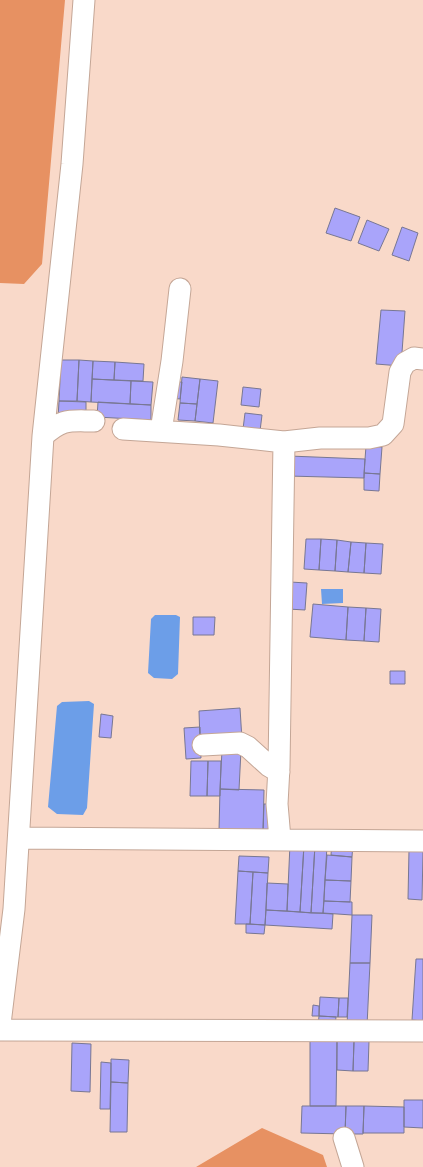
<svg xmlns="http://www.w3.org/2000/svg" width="423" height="1167" viewBox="0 0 423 1167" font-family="Commissioner,sans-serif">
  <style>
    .forest { fill: #e79162 }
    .water { fill: #6c9ee8 }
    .building { fill: #a9a4fa; stroke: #787793 }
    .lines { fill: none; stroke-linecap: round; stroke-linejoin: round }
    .minor-casing { stroke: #c4a696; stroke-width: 23 }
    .minor { stroke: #fff; stroke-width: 21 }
  </style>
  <rect width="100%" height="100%" fill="#f9d9c9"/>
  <!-- forest -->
  <path class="forest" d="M0 0H65L42 264 24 284 0 283Z
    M262 1128 323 1155 327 1167H196Z"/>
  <!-- water -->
  <path class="water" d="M321 589H343V603L322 604Z
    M155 615H176L180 617 178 674 172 679 154 678 148 673 151 619Z
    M89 701 94 704 87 808 83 815 57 814 48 807 57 706 62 702Z"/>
  <!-- building -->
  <path class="building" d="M335 208 360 217 351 241 326 233Z
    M367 220 389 229 379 251 358 243Z
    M402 227 418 233 409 261 392 255Z
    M381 310 405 311 401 366 376 364Z
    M61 360H79L77 401H59Z
    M79 360 93 361 91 402 77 401Z
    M93 361 115 362 114 380 92 379Z
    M115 362 144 364 143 381 114 380Z
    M182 377 200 379 197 404 180 403Z
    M92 379 131 381 130 404 91 402Z
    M200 379 218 381 213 423 195 421Z
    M131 381 153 382 151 405 130 404Z
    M173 382H182L180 399 171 398Z
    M243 387 261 389 259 407 241 405Z
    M59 401 86 402V419L58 418Z
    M98 402 151 405V420L97 417Z
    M180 403 197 404 195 421 178 420Z
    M245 413 262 415 260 431 243 429Z
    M366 446 382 447 380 474 364 473Z
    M289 456 365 459 364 478 288 476Z
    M364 473 380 474 379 491 364 490Z
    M306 539H321L319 570 304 569Z
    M321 539 337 540 335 571 319 570Z
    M337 540 351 542 348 572 335 571Z
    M351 542 366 543 364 573 348 572Z
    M366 543 383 544 381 574 364 573Z
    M290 582 307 583 305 610 288 609Z
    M313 604 348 607 346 640 310 637Z
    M348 607 366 608 364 641 346 640Z
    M366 608 381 609 379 642 364 641Z
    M193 617H215L214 635H193Z
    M390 671H405V684H390Z
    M240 708 242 740 200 742 199 711Z
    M101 714 113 716 111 738 99 737Z
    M200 727 201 758 186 759 184 728Z
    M222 750H241L239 790 220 789Z
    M191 761H208L207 796H190Z
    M208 761H221L220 796H207Z
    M220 789 264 790 263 832 219 831Z
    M264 804H275V832H263Z
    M332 841 353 842 352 857 331 855Z
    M290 844 304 845 300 912 287 911Z
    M304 845H315L311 913 300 912Z
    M315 845 327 846 323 913H311Z
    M409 850 423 851 422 900 408 899Z
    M327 855 352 857 351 881 325 880Z
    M239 856 269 857 268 873 238 871Z
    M238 871 253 872 250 924H235Z
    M253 872 268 873 265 925 250 924Z
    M325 880 351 881 350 902 324 901Z
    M267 883 288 884 287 911 266 910Z
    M324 901 352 902V915L323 913Z
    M266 910 333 914 332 929 265 925Z
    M352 915H372L370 963H350Z
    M246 924 265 925 264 934 246 933Z
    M416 959H423V1021L412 1020Z
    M350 963H370L367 1026H347Z
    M320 997 339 998 338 1017 319 1016Z
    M339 998H348L347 1017H338Z
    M313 1005 319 1006V1016H312Z
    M319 1016 336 1017 335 1027 318 1026Z
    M310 1041H337L336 1106H310Z
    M337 1041H354L353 1071 337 1070Z
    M354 1041H369L368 1071H353Z
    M72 1043 91 1044 90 1092 71 1091Z
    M111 1059 129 1060 128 1083 111 1082Z
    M101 1062 111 1063 110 1109H100Z
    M111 1082 128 1083 127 1132H110Z
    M404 1100H423V1128L404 1127Z
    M302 1106H346L345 1134 301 1133Z
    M346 1106H364L363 1134H345Z
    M364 1106 404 1107V1133H363Z"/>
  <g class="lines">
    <!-- minor casing -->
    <g class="minor-casing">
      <path id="minor" d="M123 429 219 435 284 442
        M161 431 172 361 180 289
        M43 436C63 418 69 421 94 421
        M203 745 240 743 248 747 269 766 279 772
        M19 838 423 841
        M280 839 277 804 279 767 284 442 320 438H369L383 435 393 424 400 372 405 363 414 358 423 359
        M0 1024 14 909 43 436 72 164 84 0
        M0 1030 423 1031
        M344 1138 353 1167"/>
    </g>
    <!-- minor -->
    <use href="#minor" class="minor"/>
  </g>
</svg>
